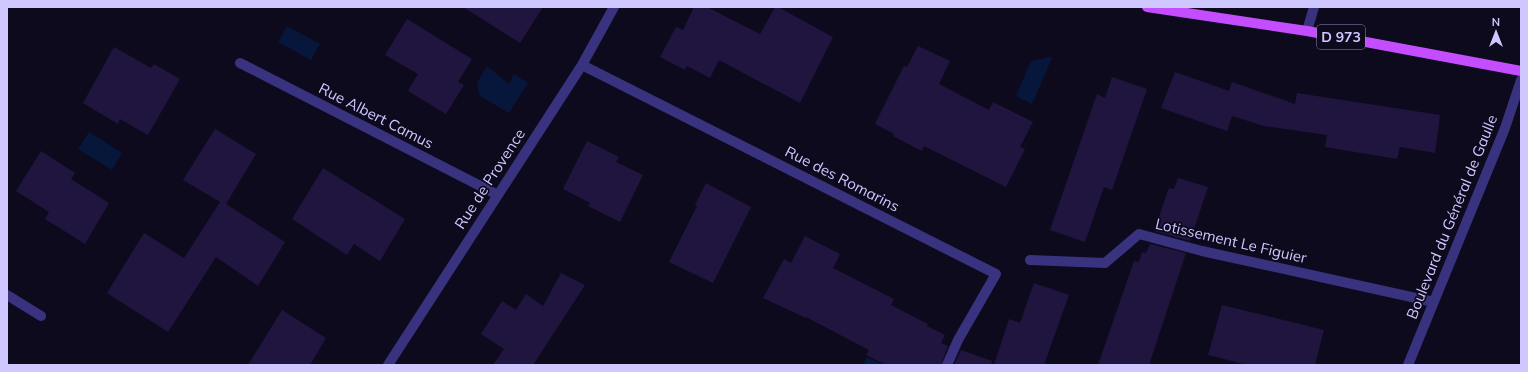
<svg xmlns="http://www.w3.org/2000/svg" width="1528" height="372" viewBox="0 0 1528 372" font-family="Mulish,sans-serif">
  <style>
    .water { fill: #06173b }
    .building { fill: #20153f }
    .lines { fill: none; stroke-linecap: round; stroke-linejoin: round }
    .minor { stroke: #39327f; stroke-width: 10 }
    .primary { stroke: #c44eff; stroke-width: 10 }
    .labels { text-anchor: middle; stroke-width: 3.5; stroke-linejoin: round; paint-order: stroke }
    .shield { fill: #0e0a1d; stroke: #958ebb; stroke-width: 1 }
    .shield-label { font-size: 14px; font-weight: bold; fill: #cfc7ff }
    .street-label { font-size: 15px; fill: #cfc7ff; stroke: #0e0a1d }
  </style>
  <rect width="100%" height="100%" fill="#0e0a1d"/>
  <!-- water -->
  <path class="water" d="M287 26 320 44 311 60 278 42Z
    M1050 57 1052 58 1032 104 1016 96 1031 61Z
    M487 66 509 84 514 74 528 83 509 113 480 96 477 83Z
    M89 132 122 153 112 170 78 149Z
    M867 357 884 365H863Z"/>
  <!-- building -->
  <path class="building" d="M463 7H543L520 43Z
    M694 7H707L760 34 775 7H778L833 37 800 103 719 60 710 78 687 66 685 70 660 57 676 27 683 30Z
    M407 19 472 59 458 82 464 85 446 114 408 91 418 74 385 55Z
    M918 46 950 61 939 84 989 110 993 102 1033 122 1020 147 1025 149 1006 187 924 146 922 151 893 136 894 134 875 124 904 66 907 67Z
    M114 47 151 68 154 64 180 79 148 135 120 119 118 124 83 103Z
    M1175 72 1229 91 1232 82 1295 104 1297 93 1440 115 1435 153 1400 147 1397 159 1325 147 1327 135 1264 126 1232 116 1227 131 1161 108Z
    M1112 77 1147 89 1112 190 1104 187 1085 242 1050 230 1097 94 1105 98Z
    M215 129 256 154 226 204 285 242 258 286 216 257 168 332 107 293 144 233 184 258 220 202 183 180Z
    M587 141 619 157 616 162 643 175 620 222 588 206 590 203 563 189Z
    M41 151 75 173 71 179 109 203 85 244 45 219 49 212 16 191Z
    M323 168 405 219 380 261 354 244 347 255 292 219Z
    M1178 178 1208 187 1190 241 1154 231 1169 188 1174 189Z
    M706 183 751 207 713 283 669 262 697 206 695 205Z
    M805 236 840 254 833 268 894 299 891 305 928 324 927 326 945 335 941 343 948 346 941 365H887L866 355 869 350 806 317V318L763 298 784 259 791 263Z
    M1150 244 1186 253 1149 365H1098L1134 261 1139 262 1142 252 1146 253Z
    M561 273 585 285 533 365H493L504 349 481 334 502 301 516 310 526 294 543 306Z
    M1034 283 1069 295 1044 365H994L1009 319 1020 323Z
    M1222 305 1324 330 1315 365H1248L1208 355Z
    M282 310 326 338 310 365H248Z
    M961 350 992 361 991 365H954Z"/>
  <g class="lines">
    <!-- minor -->
    <path class="minor" d="M1307 31 1314 7
      M240 63 498 195
      M582 65 996 274 958 340 947 365
      M1030 260 1105 263 1139 234 1202 251 1434 302
      M7 295 41 316
      M388 365 582 65 614 7
      M1408 365 1505 128 1521 80"/>
    <!-- primary -->
    <path class="primary" d="M1147 7 1307 31 1521 71"/>
  </g>
  <g class="labels">
    <!-- shield labels -->
    <rect class="shield" x="1317" y="25" width="48" height="24" rx="3"/>
    <g class="shield-label">
      <text x="1341" y="42">D 973</text>
    </g>
    <!-- street labels -->
    <g class="street-label">
      <text transform="translate(376 116) rotate(27)" y="5">Rue Albert Camus</text>
      <text transform="translate(490 179) rotate(-57)" y="5">Rue de Provence</text>
      <text transform="translate(842 179) rotate(27)" y="5">Rue des Romarins</text>
      <text transform="translate(1452 217) rotate(-68)" y="5">Boulevard du Général de Gaulle</text>
      <text transform="translate(1231 241) rotate(13)" y="5">Lotissement Le Figuier</text>
    </g>
  </g>
  <!-- border -->
  <rect width="1528" height="372" fill="none" stroke="#cfc7ff" stroke-width="16"/>
  <!-- north arrow -->
  <g transform="translate(1496 32)" stroke="#0e0a1d" stroke-width="3" paint-order="stroke">
  <path d="M0-3L7 15L0 10L-7 15Z" fill="#cfc7ff"/>
  <text y="-6" font-size="11" font-weight="bold" text-anchor="middle" fill="#cfc7ff">N</text>
  </g>
</svg>
